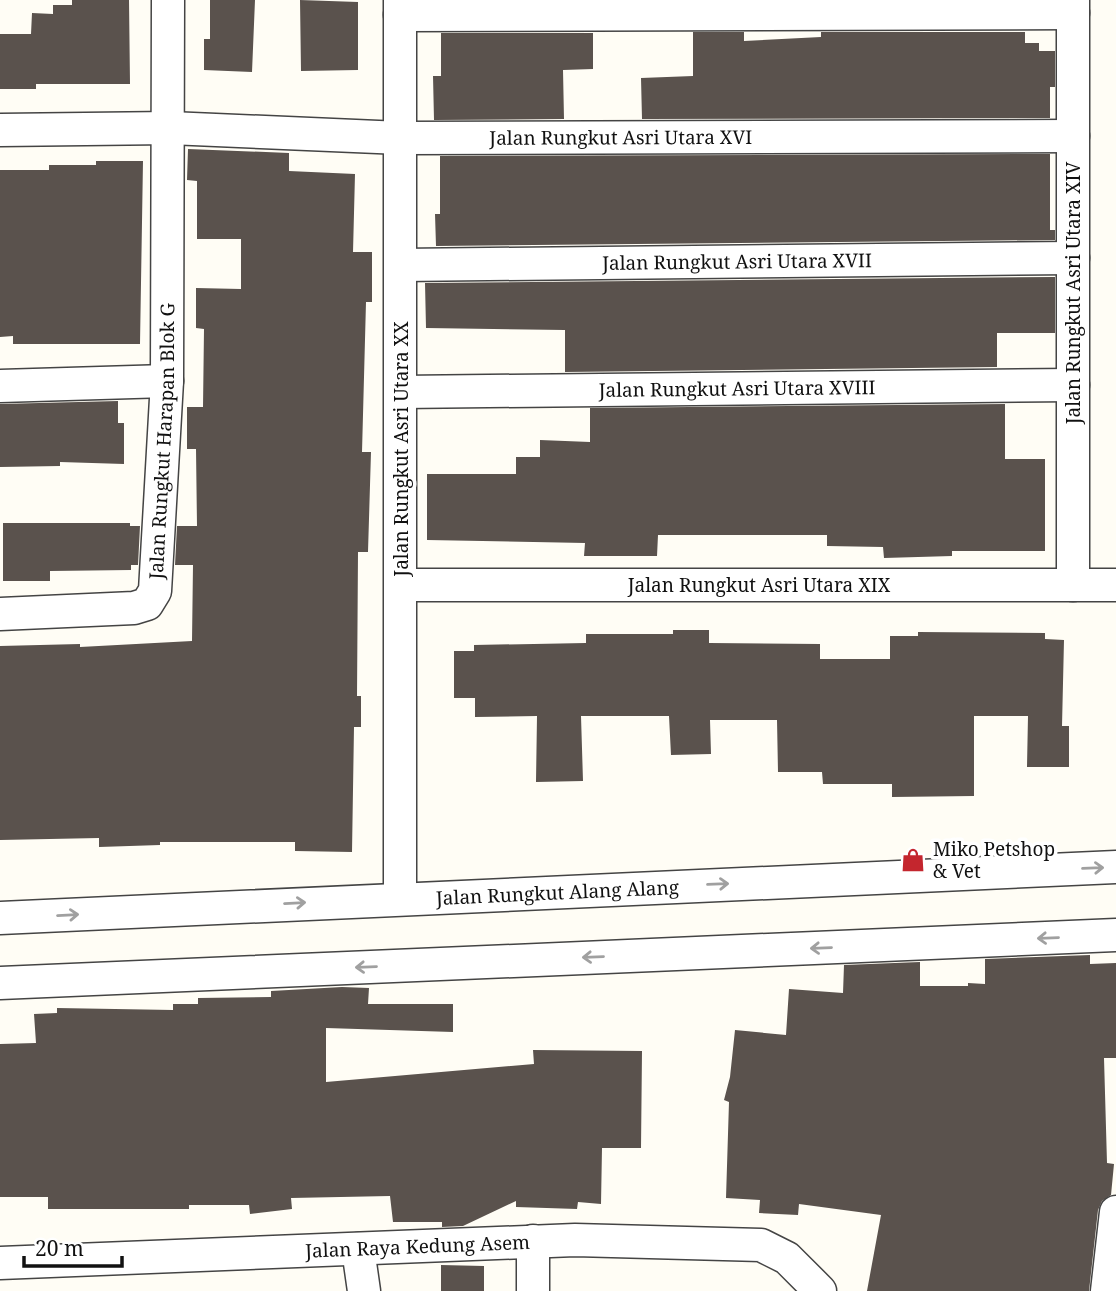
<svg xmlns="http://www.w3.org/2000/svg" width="1116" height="1291" viewBox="0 0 1116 1291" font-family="'Noto Serif',serif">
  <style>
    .building { fill: #5a524d }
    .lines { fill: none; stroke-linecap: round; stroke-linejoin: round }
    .minor-casing { stroke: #444; stroke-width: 35 }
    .minor { stroke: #fff; stroke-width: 32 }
    .oneway { stroke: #a0a0a0 }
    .labels { text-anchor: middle; stroke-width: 7; stroke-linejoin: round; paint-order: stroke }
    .street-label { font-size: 19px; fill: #111; stroke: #fff }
    .poi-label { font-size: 19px; fill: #111; stroke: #fff; text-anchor: start }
  </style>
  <rect width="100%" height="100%" fill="#fffdf5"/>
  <!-- building -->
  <path class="building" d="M72 0H129L130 84H36V89H0V34H31L32 13 53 14V5H72Z
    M210 0H255L252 72 204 70V39H210Z
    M300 0 358 2V70L301 71Z
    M693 32H744V41L821 37V32H1025V43H1039V51H1055V87H1050V118L642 119 641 78 693 76Z
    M441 33H593V69L563 70 564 119 434 120 433 76H441Z
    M188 149 289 153V171L355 174 353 252H372V302H366L362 452H371L368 552H358L357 696H361V727H354L352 852 295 851V842H160V845L99 847V838L0 840V646L80 644V647L192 641 193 565H175L177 526H197L196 449H187V407H203L204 329 196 328V288L241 289V239H197V181L187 180Z
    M1050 154V230H1055V240L436 246 435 214H440V156Z
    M96 161H143L140 344H13V336L0 337V170H49V165H96Z
    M1055 277V333H997V367L565 372V330L426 328 425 283Z
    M118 401V423H124V464L60 462V466L0 467V404Z
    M1005 404V459H1045V551H952V556L884 558 883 547 827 546V535H658L657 556H584L585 543 427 540V474H516V457H540V440L590 442V408Z
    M3 523H130V526H140L138 565H131V570L50 571V581H3Z
    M673 630H709V643L820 644V659H890V636H918V632L1045 633V639L1064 640 1062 726H1069V767H1027L1028 716H974V796L892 797V784H823L822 772H778L777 720H710L711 754 671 755 669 716H581L583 781 536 782 537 716 475 717V698H454V651H474V645L586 643V634H673Z
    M1090 955V964L1116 963V1058H1104L1107 1163 1114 1164 1111 1195 1102 1201 1098 1210 1089 1291H867L881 1215 799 1204 798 1215 759 1213 760 1200 726 1198 729 1102 724 1100 730 1077 735 1030 786 1035 789 989 843 993 844 965 920 962V986H968V983L985 984V959Z
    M342 987 369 988 368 1004H453V1032L326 1028V1082L534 1064 533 1050 642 1051 641 1148H602L601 1204 578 1202 577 1209 516 1207V1201L463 1226 442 1227V1222H393L390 1196 291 1198 292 1209 250 1214 249 1205H189V1209H48V1197H0V1044L36 1043 34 1014 57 1013V1008L173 1010V1004H198V998L271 997V991Z
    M441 1265 484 1266V1291H441Z"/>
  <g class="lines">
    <!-- minor casing -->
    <g class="minor-casing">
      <g id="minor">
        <path d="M1073 0V585"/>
        <path d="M400 15 1073 13"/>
        <path id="s1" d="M0 130 170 128 401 138 1073 136"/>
        <path id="s2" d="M401 265 1073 258"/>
        <path d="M0 386 167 381"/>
        <path id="s3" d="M401 392 1073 385"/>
        <path id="s4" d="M402 585H1116"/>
        <path id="s5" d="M0 614 134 608 147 604 155 591 167 381 168 0"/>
        <path d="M400 898V0"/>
        <path id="s6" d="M0 918 1116 867"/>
        <path d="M0 983 1116 935"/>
        <path d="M358 1249 364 1291"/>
        <path id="s7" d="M0 1263 575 1240 761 1245 787 1258 820 1291"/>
        <path d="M533 1291V1241"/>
        <path d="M1107 1291 1116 1212"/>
      </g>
    </g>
    <!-- minor -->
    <use href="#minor" class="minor"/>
  </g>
  <!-- one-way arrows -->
  <defs><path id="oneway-shaft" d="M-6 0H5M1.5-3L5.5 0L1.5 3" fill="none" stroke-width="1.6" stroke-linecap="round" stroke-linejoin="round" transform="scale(1.75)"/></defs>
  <g class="oneway">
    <use href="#oneway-shaft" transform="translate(1093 868) rotate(-2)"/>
    <use href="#oneway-shaft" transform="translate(718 884) rotate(-2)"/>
    <use href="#oneway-shaft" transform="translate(295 903) rotate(-3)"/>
    <use href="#oneway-shaft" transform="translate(68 915) rotate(-3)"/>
    <use href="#oneway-shaft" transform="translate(1048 938) rotate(178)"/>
    <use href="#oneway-shaft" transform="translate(821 948) rotate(178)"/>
    <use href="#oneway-shaft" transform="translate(593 957) rotate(178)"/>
    <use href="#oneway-shaft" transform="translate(366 967) rotate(178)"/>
  </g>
  <!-- icons -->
  <defs>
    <g id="shop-bare" transform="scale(1.89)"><path d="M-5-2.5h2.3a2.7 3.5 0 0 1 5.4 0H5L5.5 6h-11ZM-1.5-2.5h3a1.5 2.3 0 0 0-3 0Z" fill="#c4262e" stroke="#fff" stroke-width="2.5" paint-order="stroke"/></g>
  </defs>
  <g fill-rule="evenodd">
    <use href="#shop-bare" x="913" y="860"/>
  </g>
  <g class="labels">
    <!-- street labels -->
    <g class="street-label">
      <text dy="7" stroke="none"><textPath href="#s1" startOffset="621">Jalan Rungkut Asri Utara XVI</textPath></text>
      <text dy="7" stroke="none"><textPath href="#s2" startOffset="336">Jalan Rungkut Asri Utara XVII</textPath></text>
      <text transform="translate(1073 293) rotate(-90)" y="7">Jalan Rungkut Asri Utara XIV</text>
      <text dy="7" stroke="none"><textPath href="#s3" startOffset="336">Jalan Rungkut Asri Utara XVIII</textPath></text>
      <text dy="7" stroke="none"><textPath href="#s5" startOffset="313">Jalan Rungkut Harapan Blok G</textPath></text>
      <text transform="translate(401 449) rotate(-90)" y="7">Jalan Rungkut Asri Utara XX</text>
      <text dy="7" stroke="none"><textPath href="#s4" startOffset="357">Jalan Rungkut Asri Utara XIX</textPath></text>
      <text dy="7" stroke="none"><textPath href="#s6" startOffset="558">Jalan Rungkut Alang Alang</textPath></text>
      <text dy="7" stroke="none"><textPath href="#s7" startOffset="418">Jalan Raya Kedung Asem</textPath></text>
    </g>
    <!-- poi labels -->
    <g class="poi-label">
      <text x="933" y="856">Miko Petshop<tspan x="933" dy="22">&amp; Vet</tspan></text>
    </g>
  </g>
  <!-- scale -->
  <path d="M24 1256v10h98v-10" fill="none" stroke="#111111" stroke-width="3.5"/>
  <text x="35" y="1256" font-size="21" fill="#111111" stroke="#ffffff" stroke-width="5" paint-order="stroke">20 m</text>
</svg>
